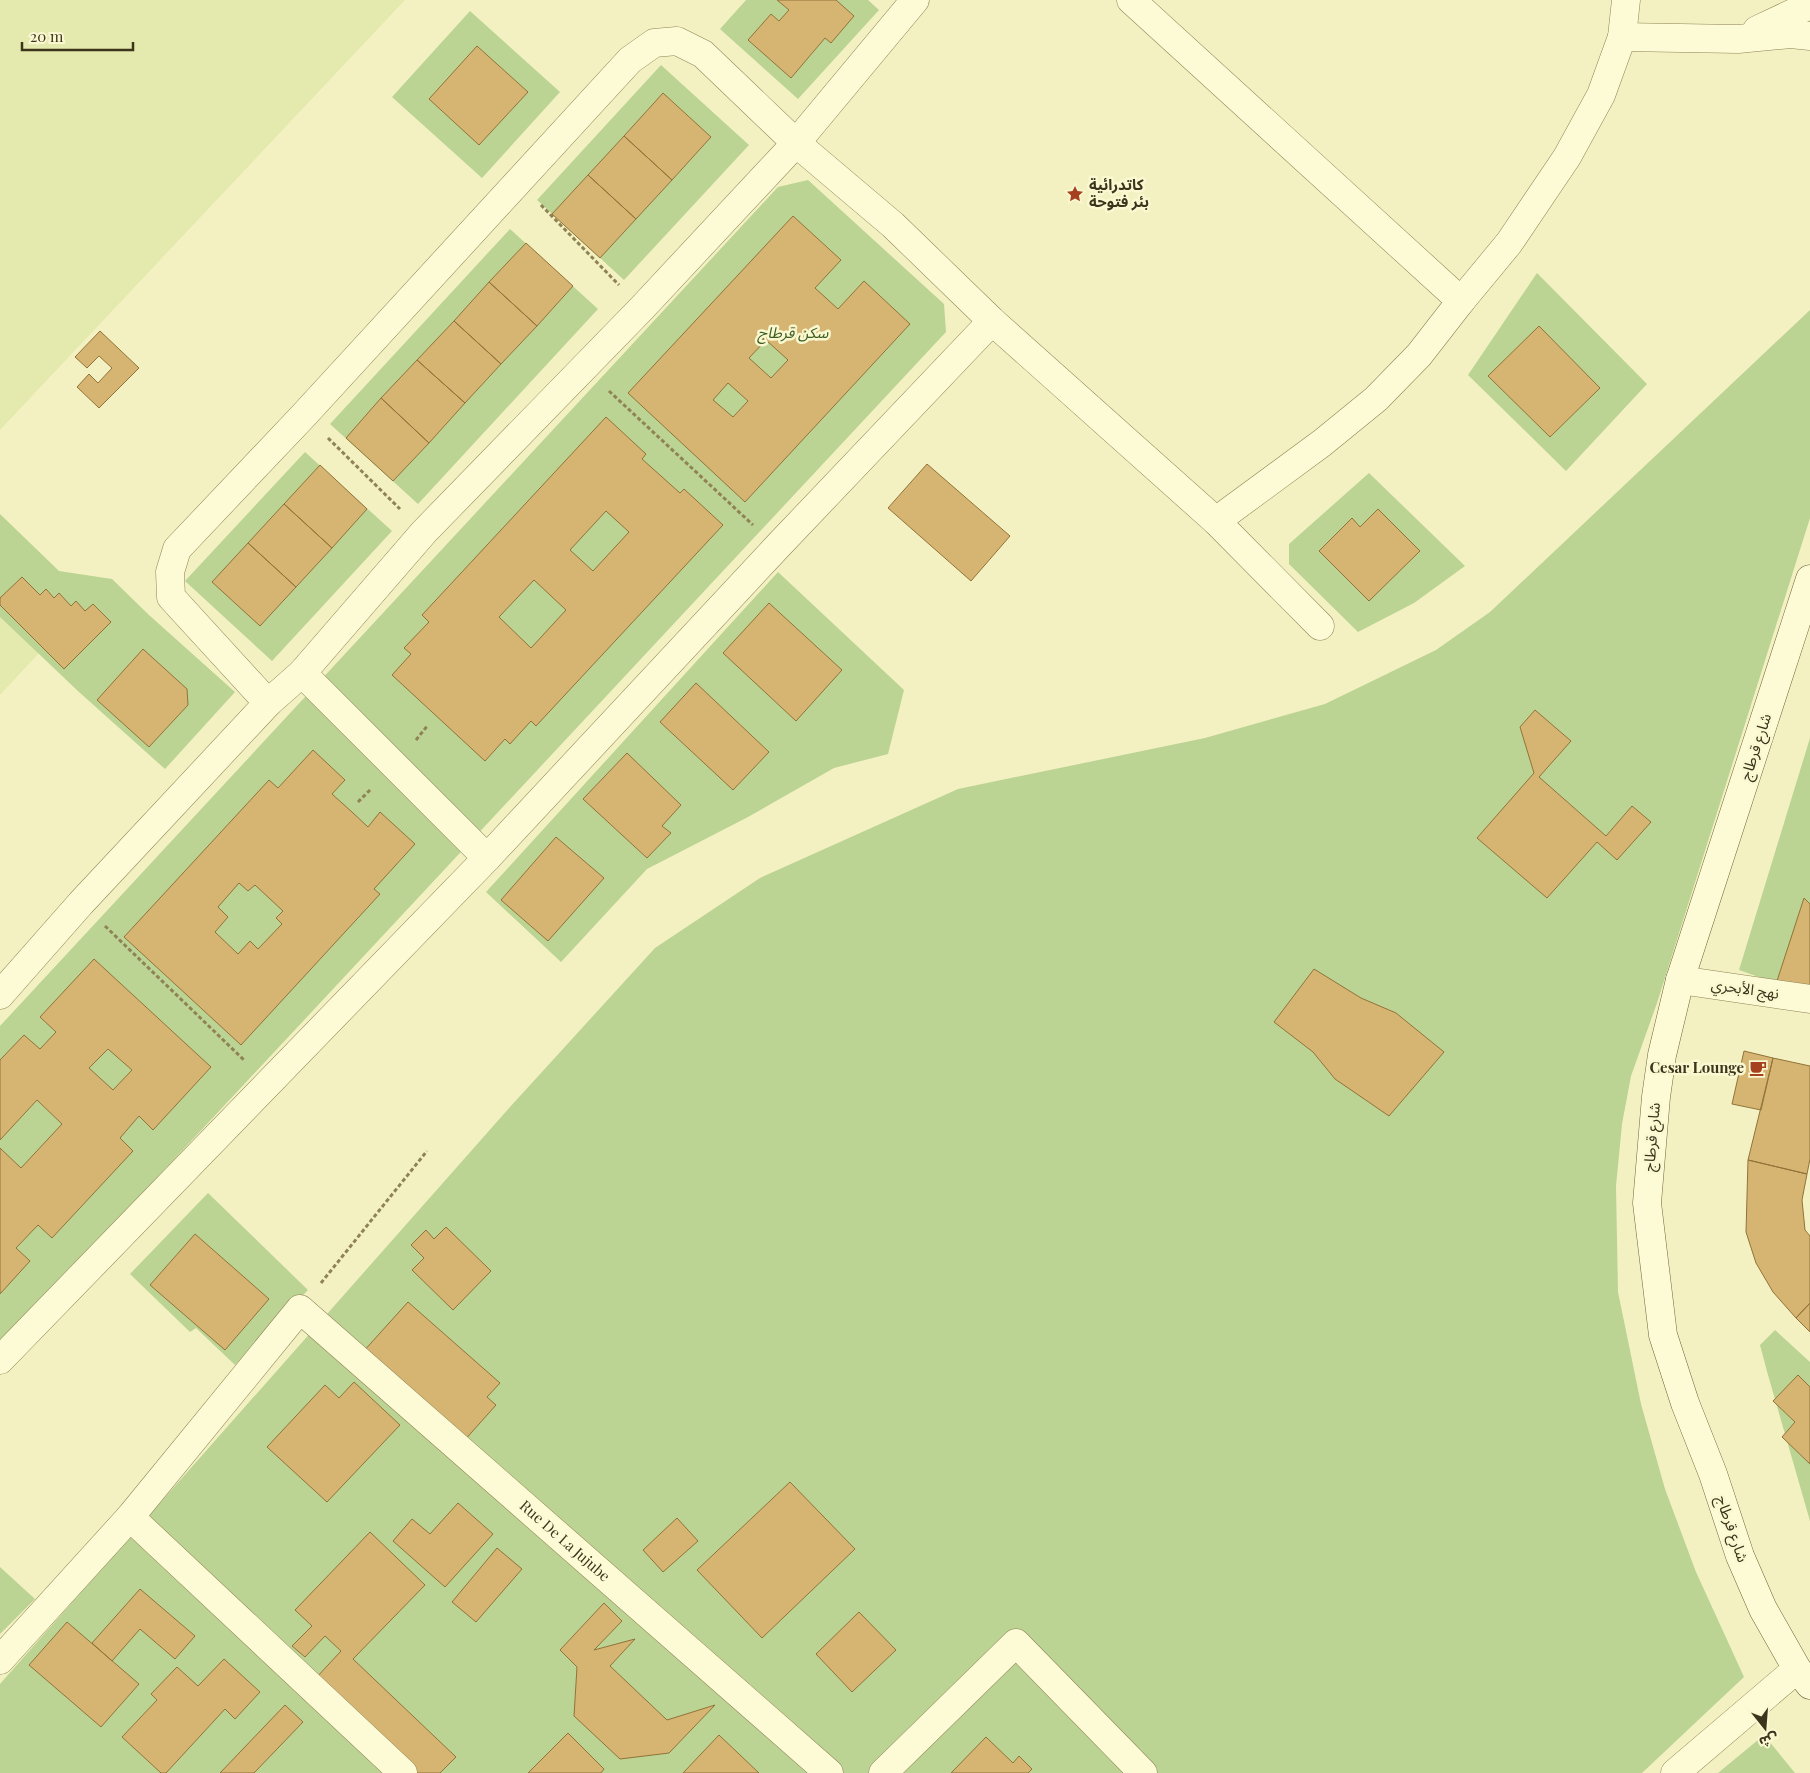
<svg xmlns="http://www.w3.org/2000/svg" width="1810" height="1773" viewBox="0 0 1810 1773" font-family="'Playfair Display','Noto Sans Arabic',serif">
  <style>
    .farmland { fill: #e4eaad }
    .green { fill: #bbd393 }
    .building { fill: #d6b572; stroke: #917339; fill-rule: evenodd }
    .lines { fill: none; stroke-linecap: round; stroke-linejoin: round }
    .street-casing { stroke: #8f8356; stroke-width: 29 }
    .secondary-casing { stroke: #716339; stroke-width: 29 }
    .path { stroke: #8f8356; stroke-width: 3; stroke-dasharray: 4 2.5; stroke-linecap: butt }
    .street { stroke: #fdfbd5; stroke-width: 28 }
    .secondary { stroke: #fdfbd5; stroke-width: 28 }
    .labels { text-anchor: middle; stroke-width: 5; stroke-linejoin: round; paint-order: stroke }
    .poi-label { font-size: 15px; font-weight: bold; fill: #3d341c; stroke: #f9f8d1; text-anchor: start }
    .park-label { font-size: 15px; font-style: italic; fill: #3d5c20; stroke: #f9f8d1 }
    .street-label { font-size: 15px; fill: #3d341c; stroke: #f9f8d1 }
  </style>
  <rect width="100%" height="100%" fill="#f3f1c1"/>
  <!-- farmland -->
  <path class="farmland" d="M0 0H405L0 430Z
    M0 617 39 653 0 695Z"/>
  <!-- green -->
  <path class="green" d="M746 0H868L879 10 798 99 720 29Z
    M470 11 560 92 482 178 392 97Z
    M661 65 749 145 624 280 537 200Z
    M808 180 944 304 946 332 0 1346V1026L778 187Z
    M510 229 598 309 418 504 330 424Z
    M1537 273 1647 384 1566 471 1468 375Z
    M1810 310V518L1657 1003 1631 1076 1622 1124 1616 1186 1618 1292 1641 1404 1665 1489 1696 1572 1744 1677 1642 1773H0V1684L510 1107 655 948 760 878 958 789 1205 738 1325 704 1436 650 1490 612Z
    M305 452 392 531 272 661 185 581Z
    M1369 473 1465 566 1414 603 1358 632 1289 564V544Z
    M0 514 59 571 112 579 149 615 235 692 165 769 79 692 0 617Z
    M778 572 904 690 888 754 834 768 748 817 647 869 561 962 486 892Z
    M1810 738V995L1739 970Z
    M208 1193 308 1290 235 1365 196 1328 190 1332 130 1274Z
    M1775 1330 1810 1362V1521L1768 1375 1760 1345Z
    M0 1567 35 1599 0 1634Z
    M1764 1735 1795 1773H1718Z"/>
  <!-- building -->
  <path class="building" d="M777 0H836L854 16 831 43 825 38 791 78 748 40 771 14 779 21 789 10Z
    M477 46 528 92 479 145 429 99Z
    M663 93 711 137 672 180 624 136Z
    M624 136 672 180 636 219 588 175Z
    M588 175 636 219 600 258 552 214Z
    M793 216 841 260 815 288 838 309 864 281 910 324 745 502 628 393ZM766 340 788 360 771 378 749 358ZM728 383 748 401 733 417 713 400Z
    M526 243 573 286 537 326 489 282Z
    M489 282 537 326 501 364 454 321Z
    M454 321 501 364 465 403 417 360Z
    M1539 326 1600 388 1550 437 1488 376Z
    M100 331 139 368 99 408 77 387 89 374 98 383 112 368 99 356 87 368 75 357Z
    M417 360 465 403 429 443 381 398Z
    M381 398 429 443 393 481 346 438Z
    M606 417 646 454 642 459 680 493 684 489 723 525 536 726 531 721 510 744 505 739 485 761 392 675 411 654 404 648 429 622 422 615ZM606 511 629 532 593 571 570 550ZM534 580 566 610 531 648 499 617Z
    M927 464 1010 536 971 581 888 508Z
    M320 465 367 509 332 548 284 504Z
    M284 504 332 548 296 587 248 543Z
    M1378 509 1420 551 1369 601 1319 551 1352 518 1360 527Z
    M248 543 296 587 260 626 212 582Z
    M22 577 40 595 46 589 54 598 59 593 71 606 76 601 85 611 93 604 111 622 64 669 0 605V598Z
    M769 603 842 670 796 721 723 653Z
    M143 649 187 689 188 705 149 747 97 700Z
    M696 683 769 752 733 790 660 722Z
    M1535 710 1571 741 1539 777 1606 836 1632 806 1651 822 1617 860 1597 842 1547 898 1477 838 1534 773 1520 727Z
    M313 750 345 780 332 794 352 812 368 827 380 812 415 844 374 889 380 894 241 1045 124 937 269 780 278 788ZM239 883 248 891 255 885 283 911 276 918 282 924 258 949 250 941 238 954 215 932 228 917 218 907Z
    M627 753 681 805 662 826 671 833 647 858 583 799Z
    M556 837 604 878 548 941 501 900Z
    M1804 898 1810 904V987L1776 984Z
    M94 959 211 1067 153 1130 139 1116 120 1138 133 1151 52 1238 38 1225 16 1248 30 1261 0 1294V1148L21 1168 62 1124 37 1100 0 1140V1060L24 1035 40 1049 56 1032 40 1017ZM108 1049 132 1070 113 1090 89 1068Z
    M1314 969 1361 998 1396 1013 1444 1052 1389 1116 1335 1079 1313 1052 1274 1022Z
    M1744 1051 1773 1058 1761 1110 1732 1104Z
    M1773 1058 1810 1066V1159L1807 1174 1748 1160Z
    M1748 1160 1807 1174 1802 1200 1805 1230 1810 1236V1303L1796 1318 1773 1292 1756 1263 1746 1232Z
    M446 1227 491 1271 453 1310 412 1270 424 1258 411 1245 426 1230 434 1239Z
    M195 1234 269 1299 225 1350 150 1285Z
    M408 1302 500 1383 487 1397 496 1405 463 1442 362 1353Z
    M1810 1303V1332L1796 1318Z
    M1798 1375 1810 1387V1464L1782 1437 1795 1422 1773 1401Z
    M354 1382 400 1425 327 1502 267 1447 325 1385 339 1398Z
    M790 1482 855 1549 762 1638 697 1570Z
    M458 1503 493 1534 445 1587 393 1541 412 1519 430 1534Z
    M677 1518 698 1541 663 1572 643 1550Z
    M370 1532 425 1585 353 1659 456 1757 440 1773H415L316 1678 341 1651 325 1636 305 1657 292 1646 312 1626 295 1610Z
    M497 1548 522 1569 476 1622 452 1602Z
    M140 1589 195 1636 175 1659 140 1629 112 1661 92 1643Z
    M604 1603 622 1621 594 1650 635 1639 610 1666 667 1720 715 1705 669 1753 620 1759 574 1716 577 1667 560 1650Z
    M859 1612 896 1650 852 1692 816 1654Z
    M67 1622 139 1684 101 1727 29 1665Z
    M224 1659 260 1692 235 1719 225 1709 166 1773H161L122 1737 157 1700 151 1694 177 1667 198 1686Z
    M285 1705 303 1722 254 1773H220Z
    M568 1733 604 1769 601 1773H528Z
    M719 1735 759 1773H683Z
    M986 1737 1013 1763 1019 1756 1032 1769 1028 1773H951Z"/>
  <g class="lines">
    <!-- street casing -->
    <g class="street-casing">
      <g id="street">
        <path d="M1131 0 1461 301"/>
        <path d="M1757 30 1810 5"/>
        <path d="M1622 37 1738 39 1791 34 1810 36"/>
        <path d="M1216 521 1322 443 1376 399 1419 355 1461 301 1509 243 1567 157 1601 95 1622 37 1626 0"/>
        <path d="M302 673 487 858"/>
        <path d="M268 703 171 597 170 572 177 549 304 415 630 60 654 43 677 41 703 54 796 143 893 225 992 321 1216 521 1320 626"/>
        <path d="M1680 980 1810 999"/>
        <path d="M0 995 81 903 268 703 302 673 424 532 642 308 796 143 915 0"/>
        <path d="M0 1360 487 858 777 547 992 321"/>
        <path d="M130 1517 403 1773"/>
        <path id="s1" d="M0 1660 130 1517 300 1309 829 1773"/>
        <path d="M883 1773 1016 1643 1143 1773"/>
        <path d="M1675 1773 1797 1669"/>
      </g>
    </g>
    <!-- secondary casing -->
    <g class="secondary-casing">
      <path id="secondary" d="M1810 579 1680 980 1662 1055 1656 1097 1647 1203 1663 1335 1685 1403 1713 1474 1740 1556 1763 1609 1797 1669 1810 1685"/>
    </g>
    <!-- path -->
    <path class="path" d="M541 205 619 285
      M609 391 753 525
      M328 438 400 509
      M416 740 428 725
      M358 802 371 789
      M105 926 244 1060
      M321 1283 427 1151"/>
    <!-- street -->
    <use href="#street" class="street"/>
    <!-- secondary -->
    <use href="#secondary" class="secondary"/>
  </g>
  <!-- icons -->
  <defs>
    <g id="sight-bare" transform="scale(1.35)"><path d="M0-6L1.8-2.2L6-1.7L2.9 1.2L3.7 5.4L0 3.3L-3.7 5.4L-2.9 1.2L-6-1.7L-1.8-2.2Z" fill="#a5411f" stroke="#f9f8d1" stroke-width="2.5" paint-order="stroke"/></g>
    <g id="cafe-bare" transform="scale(1.35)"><path d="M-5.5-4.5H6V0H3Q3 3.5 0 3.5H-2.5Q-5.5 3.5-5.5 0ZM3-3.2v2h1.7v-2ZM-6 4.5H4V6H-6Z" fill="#a5411f" stroke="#f9f8d1" stroke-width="2.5" paint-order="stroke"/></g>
  </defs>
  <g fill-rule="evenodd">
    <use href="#sight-bare" x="1075" y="194"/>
    <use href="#cafe-bare" x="1758" y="1068"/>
  </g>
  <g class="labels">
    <!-- poi labels -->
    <g class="poi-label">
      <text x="1089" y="190">كاتدرائية<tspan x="1089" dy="17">بئر فتوحة</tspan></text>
      <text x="1744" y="1073" text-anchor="end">Cesar Lounge</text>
    </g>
    <!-- park labels -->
    <g class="park-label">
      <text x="793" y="338">سكن قرطاج</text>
    </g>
    <!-- street labels -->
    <g class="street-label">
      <text transform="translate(1756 747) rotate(-72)" y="5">شارع قرطاج</text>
      <text transform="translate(1745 989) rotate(8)" y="5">نهج الأبحري</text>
      <text transform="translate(1652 1137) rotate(-85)" y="5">شارع قرطاج</text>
      <text transform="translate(1732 1529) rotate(71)" y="5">شارع قرطاج</text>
      <text dy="5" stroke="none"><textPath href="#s1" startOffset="814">Rue De La Jujube</textPath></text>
    </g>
  </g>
  <!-- north arrow -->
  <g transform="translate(1765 1728) rotate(163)" stroke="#f9f8d1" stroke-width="4" paint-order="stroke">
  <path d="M0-4L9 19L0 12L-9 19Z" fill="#3d341c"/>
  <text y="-8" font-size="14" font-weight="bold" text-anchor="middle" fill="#3d341c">ش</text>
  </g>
  <!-- scale -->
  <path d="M22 42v8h111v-8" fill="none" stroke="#3d341c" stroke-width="2.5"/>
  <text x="30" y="42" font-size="15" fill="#3d341c" stroke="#f9f8d1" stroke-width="4" paint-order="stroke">20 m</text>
</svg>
